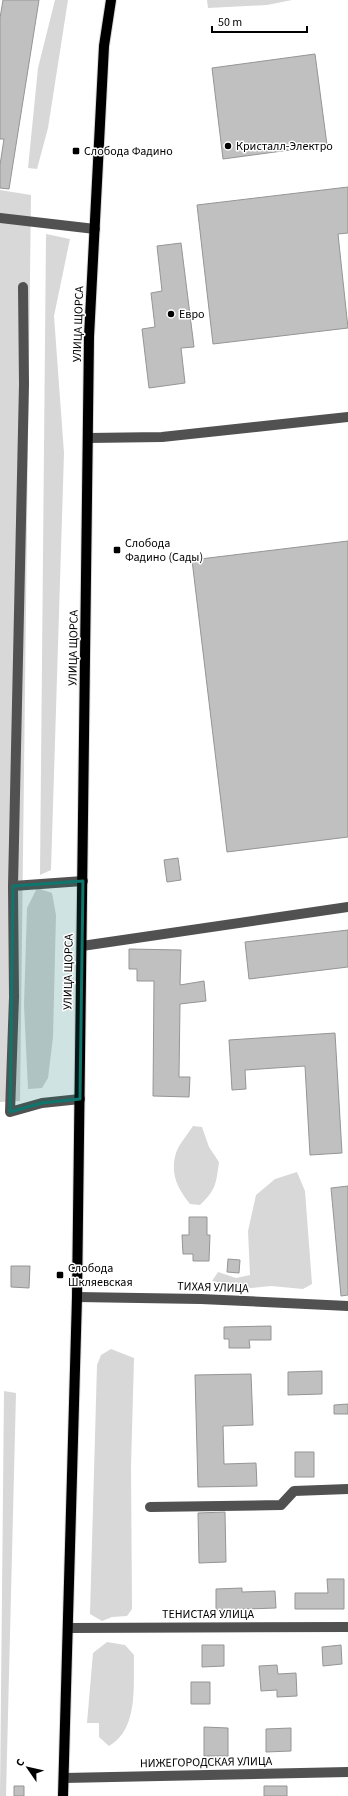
<svg xmlns="http://www.w3.org/2000/svg" width="348" height="1796" viewBox="0 0 348 1796" font-family="'Source Sans 3',sans-serif">
  <style>
    .green { fill: #d8d8d8 }
    .building { fill: #c0c0c0; stroke: #959595 }
    .lines { fill: none; stroke-linecap: round; stroke-linejoin: round }
    .major-casing { stroke: #dbdbdb; stroke-width: 12 }
    .minor { stroke: #515151; stroke-width: 10 }
    .major { stroke: #000; stroke-width: 10 }
    .marked { fill: #0f766e; fill-opacity: 0.2; stroke: #0f766e; stroke-width: 3; stroke-linejoin: round }
    .poi-dot { fill: #000; stroke: #fff; stroke-width: 1.5 }
    .labels { text-anchor: middle; stroke-width: 3; stroke-linejoin: round; paint-order: stroke }
    .poi-label { font-size: 12px; fill: #000; stroke: #fff; text-anchor: start }
    .street-label { font-size: 12px; fill: #000; stroke: #fff }
  </style>
  <rect width="100%" height="100%" fill="#fff"/>
  <!-- green -->
  <path class="green" d="M55 0H68L48 128 37 169 28 168 38 68Z
    M207 0H292L267 5 208 8Z
    M0 190 31 195 20 1101 0 1102Z
    M46 234 70 239 54 316 64 453 51 870 40 875Z
    M37 888 52 893 56 915 53 1037 48 1078 42 1088 28 1089 24 1005 27 908Z
    M193 1126 202 1127 209 1147 219 1162C216 1184 216 1190 200 1205L190 1204C177 1188 170 1173 176 1153 179 1144 188 1134 193 1126Z
    M297 1172 305 1191 312 1284 303 1289 271 1286 251 1288 212 1281 218 1272 236 1278 250 1275 248 1231 256 1195 275 1179Z
    M111 1349 134 1358 131 1467 132 1609 127 1616 112 1617 102 1621 90 1614 97 1365 101 1355Z
    M4 1391 16 1393 6 1796H0Z
    M107 1642 125 1645 134 1655C133 1685 139 1729 109 1746L99 1737V1723H87L93 1653Z"/>
  <!-- building -->
  <path class="building" d="M3 0H39L9 189 0 188V165L4 139H0V18Z
    M315 54 327 145 223 159 212 68Z
    M348 187V233L338 234 348 328 213 344 197 205Z
    M181 243 194 347 181 348 185 383 149 388 142 329 155 327 151 293 162 291 157 246Z
    M348 541V837L227 852 192 560Z
    M178 858 181 880 167 882 164 860Z
    M348 930V967L249 979 245 942Z
    M129 949 181 950 180 985 204 981 206 1001 180 1004 179 1077H190L189 1097 153 1096 154 981H137V969H129Z
    M335 1033 342 1153 310 1155 305 1066 245 1070 246 1089 232 1090 229 1040Z
    M348 1186V1295L341 1296 331 1188Z
    M189 1217H207V1235H210L209 1261H193V1254H183L182 1235H189Z
    M228 1259 240 1260 239 1273 227 1272Z
    M11 1266H30L29 1288 11 1287Z
    M271 1326V1340H249L250 1348H229V1339H224V1327Z
    M322 1371V1394L288 1395V1372Z
    M251 1374 253 1425 223 1426 224 1464 256 1463 257 1486 198 1487 195 1375Z
    M348 1404V1414H334V1405Z
    M295 1452H314V1477H295Z
    M225 1512 226 1562 199 1563 198 1513Z
    M327 1579H344V1609H295V1593H328Z
    M242 1588V1592L275 1591 276 1608 216 1610V1589Z
    M202 1645H224V1666L202 1667Z
    M341 1645 342 1664 323 1666 322 1647Z
    M277 1665 278 1674 296 1673 297 1696 277 1697V1690L261 1691 259 1666Z
    M191 1682H210V1704H191Z
    M204 1727 228 1728V1756H204Z
    M291 1728V1751L266 1752V1729Z
    M14 1786H24V1796H14Z
    M264 1786H287V1796H264Z"/>
  <g class="lines">
    <!-- major casing -->
    <g class="major-casing">
      <path id="major" d="M63 1796 77 1297 89 337 104 46 111 0"/>
    </g>
    <!-- minor -->
    <path class="minor" d="M0 218 95 229
      M23 287 24 384 13 886 14 997 10 1112 42 1103 80 1099
      M88 438 162 437 348 417
      M13 886 83 881
      M82 946 348 907
      M77 1297 201 1299 348 1306
      M150 1507 281 1505 294 1491 348 1489
      M69 1628 348 1627
      M64 1778 348 1772"/>
    <!-- major -->
    <use href="#major" class="major"/>
  </g>
  <!-- marked area -->
  <path class="marked" d="M83 881 80 1099 42 1103 10 1112 13 886Z"/>
  <!-- markers -->
  <g class="poi-dot">
    <circle cx="228" cy="146" r="4"/>
    <rect x="72" y="147" width="8" height="8" rx="2"/>
    <circle cx="171" cy="314" r="4"/>
    <rect x="113" y="546" width="8" height="8" rx="2"/>
    <rect x="56" y="1271" width="8" height="8" rx="2"/>
  </g>
  <g class="labels">
    <!-- poi labels -->
    <g class="poi-label">
      <text x="236" y="150">Кристалл-Электро</text>
      <text x="84" y="155">Слобода Фадино</text>
      <text x="179" y="318">Евро</text>
      <text x="125" y="547">Слобода<tspan x="125" dy="14">Фадино (Сады)</tspan></text>
      <text x="68" y="1272">Слобода<tspan x="68" dy="14">Шкляевская</tspan></text>
    </g>
    <!-- street labels -->
    <g class="street-label">
      <text transform="translate(78 324) rotate(-88)" y="4">УЛИЦА ЩОРСА</text>
      <text transform="translate(73 648) rotate(-89)" y="4">УЛИЦА ЩОРСА</text>
      <text transform="translate(68 972) rotate(-89)" y="4">УЛИЦА ЩОРСА</text>
      <text transform="translate(213 1287) rotate(2)" y="4">ТИХАЯ УЛИЦА</text>
      <text x="208" y="1618">ТЕНИСТАЯ УЛИЦА</text>
      <text transform="translate(206 1762) rotate(-1)" y="4">НИЖЕГОРОДСКАЯ УЛИЦА</text>
    </g>
  </g>
  <!-- north arrow -->
  <g transform="translate(28 1768) rotate(304)" stroke="#ffffff" stroke-width="3" paint-order="stroke">
  <path d="M0-3L7 15L0 10L-7 15Z" fill="#000000"/>
  <text y="-6" font-size="11" font-weight="bold" text-anchor="middle" fill="#000000">С</text>
  </g>
  <!-- scale -->
  <path d="M212 26v6h95v-6" fill="none" stroke="#000000" stroke-width="2"/>
  <text x="218" y="26" font-size="12" fill="#000000" stroke="#ffffff" stroke-width="3" paint-order="stroke">50 m</text>
</svg>
